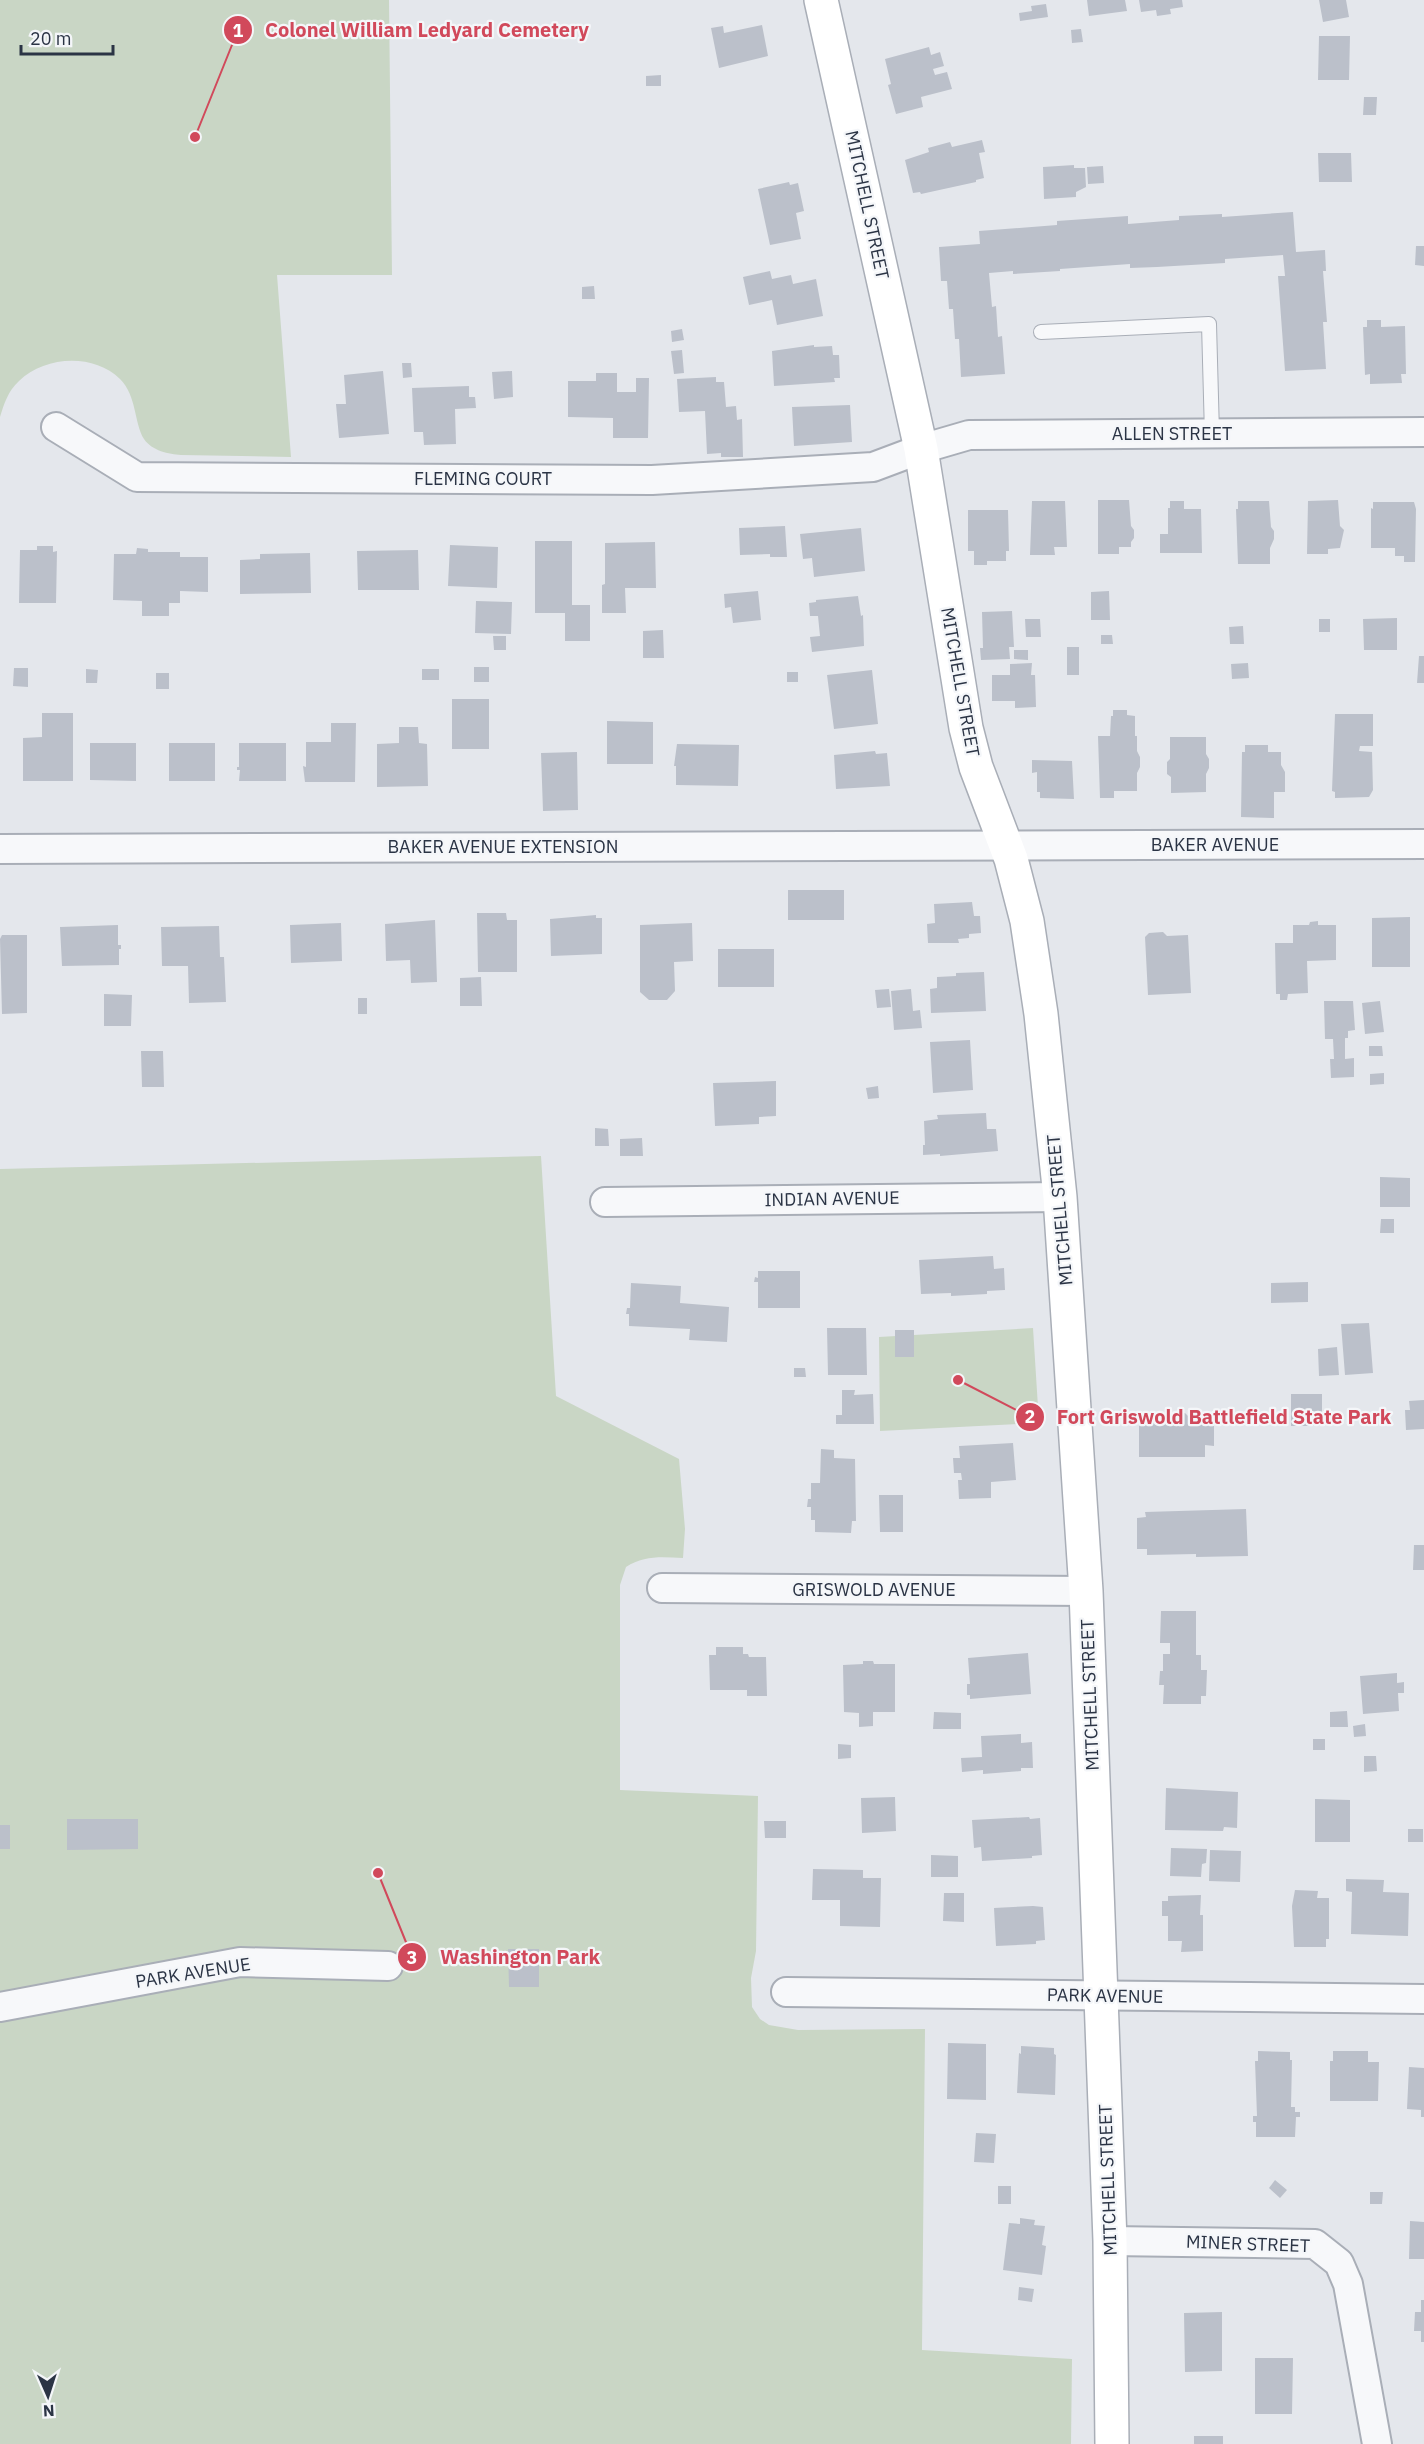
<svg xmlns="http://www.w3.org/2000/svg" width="1424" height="2444" viewBox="0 0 1424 2444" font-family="'IBM Plex Sans',sans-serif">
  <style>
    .green { fill: #c9d6c5 }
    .building { fill: #bbc0ca }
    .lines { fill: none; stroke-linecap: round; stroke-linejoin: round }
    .service-casing { stroke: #a9aeb7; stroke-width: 16 }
    .minor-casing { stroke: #a9aeb7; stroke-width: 32 }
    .secondary-casing { stroke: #a9aeb7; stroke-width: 36 }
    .service { stroke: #f7f8fa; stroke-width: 14 }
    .minor { stroke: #f7f8fa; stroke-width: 28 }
    .secondary { stroke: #fff; stroke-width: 33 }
    .labels { text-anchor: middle; stroke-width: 4.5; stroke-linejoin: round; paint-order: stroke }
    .street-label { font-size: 18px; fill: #2b3445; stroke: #f4f6f9 }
    .leader { fill: none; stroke: #d1495b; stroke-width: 2 }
    .callout-dot { fill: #d1495b; stroke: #f4f6f9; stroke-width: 2 }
    .mark-label { font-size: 18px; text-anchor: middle; font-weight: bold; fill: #fff }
    .callout-label { font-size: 20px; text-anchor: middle; font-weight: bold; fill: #d1495b; stroke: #f4f6f9; stroke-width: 4.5; stroke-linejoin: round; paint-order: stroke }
  </style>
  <rect width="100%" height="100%" fill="#e4e7ec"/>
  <!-- green -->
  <path class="green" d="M0 0H389L392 275H277L291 457 181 455C169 454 152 451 144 439 134 423 137 396 120 379 93 353 45 356 19 381 8 391 4 404 0 417Z
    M541 1156 556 1396 679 1459 685 1529 683 1558C662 1557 644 1555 626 1567L620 1585V1790L758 1796 756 1951 751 1978 752 2007 760 2019 769 2025 798 2030 925 2029 922 2350 1072 2359 1071 2444H0V1169Z
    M1033 1328 1039 1423 880 1431 879 1337Z"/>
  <!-- building -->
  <path class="building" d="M1087 0H1125L1127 11 1089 16Z
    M1139 0H1182L1183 7 1170 9 1171 14 1157 16 1156 10 1141 12Z
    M1319 0H1346L1349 17 1323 22Z
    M1046 4 1048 17 1020 21 1019 13 1032 11 1031 6Z
    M762 25 768 56 719 68 711 28 723 26 724 33Z
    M1081 29 1083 42 1072 43 1071 30Z
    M1319 36H1350L1349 80H1318Z
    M929 47 931 55 940 52 944 66 933 69 935 75 947 72 952 89 921 97 923 107 896 114 888 85 891 84 885 59Z
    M661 75V86H646V76Z
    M1364 97H1377L1376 115H1363Z
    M982 140 985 152 979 153 984 178 976 180V182L921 194 920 192 913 193 905 160 929 152 928 148 950 142 952 147Z
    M1318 153H1351L1352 182H1319Z
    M1074 165V168H1085L1086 187 1076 192V197L1044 199 1043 167Z
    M1103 166 1104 183 1088 184 1087 167Z
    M789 182 790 185 798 183 804 211 796 213 801 239 770 245 758 189Z
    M1293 212 1296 252 1325 250 1326 271H1323L1327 322H1323L1326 369 1285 371 1278 276H1285L1283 255 1225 259V263L1157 267 1130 268V264L1060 269V271L1013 274V271L989 273 992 307 996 306 998 337 1002 336 1005 374 961 377 959 339H955L953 309H949L947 281H941L939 247 980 244 979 231 1057 225V221L1128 216V224L1179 220V216L1222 214V217Z
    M1416 246H1424V266L1415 265Z
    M770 271 772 279 791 275 793 284 816 279 823 316 777 325 772 300 749 305 743 277Z
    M594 286 595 299H582V287Z
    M1367 320H1381V327L1405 326 1406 374H1401L1402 383 1370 384V374L1365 375 1363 327H1367Z
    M682 329 684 340 672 342 671 331Z
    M814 345V347L832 346 833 355H839L840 378H834L835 382 774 386 772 351Z
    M682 350 684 373 674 374 671 351Z
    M402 363H411L412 377 403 378Z
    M383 371 389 434 339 438 336 404H346L344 375Z
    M512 371 513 397 494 399 492 372Z
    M596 373H617V392H636V378H649L648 438H613V418L568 417V381H596Z
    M716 377V382H724L726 407 736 406 737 420 742 419 743 457H721V453L707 454 705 411 679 412 677 379Z
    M469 386V397H475L476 408 455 409 456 444 424 445 423 432H414L412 388Z
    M850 405 852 442 794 446 792 407Z
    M1098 500H1129L1131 526 1134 530V538L1131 542V547H1119V554H1098Z
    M1338 500 1340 526 1344 530 1340 548 1328 549V554H1307L1308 501Z
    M1032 501H1065L1067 547H1054L1055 555H1030Z
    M1170 501H1184V509H1201L1202 553H1160V534H1168V508H1170Z
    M1238 501H1269L1271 527 1274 531V539L1270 548V564H1238L1236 509H1238Z
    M1373 502H1414L1416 509 1415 562H1404V556H1395V548H1371V508L1373 509Z
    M968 510H1008L1009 551H1006V561H987V565H974V551H968Z
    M785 526 787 557H770V554L740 555 739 528Z
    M861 528 865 571 814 577 812 558 803 559 800 534Z
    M535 541H572V605H590V641H565V613H535Z
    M655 542 656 588H625L626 613H602V585L605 584V543Z
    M450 545 498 547 497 588 448 586Z
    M37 546H53V552L57 551 56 603H19L20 550H37Z
    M137 548 148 549V552H180V557H208V592L180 591V603H169V616H142V601L113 600 114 554H136Z
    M418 550 419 590H358L357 551Z
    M310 553 311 593 240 594V560L260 559V554Z
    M758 591 761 620 733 623 731 607 725 608 724 594Z
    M1109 591 1110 620H1091V592Z
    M858 596 861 616 863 615 864 646 812 652 810 637 820 636 818 616H810L809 603 816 602V600Z
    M476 601 512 602 511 634 475 633Z
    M1012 611 1014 647H1009L1010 659 981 660 980 648H983L982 612Z
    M1397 618V650H1364L1363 619Z
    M1025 619H1040L1041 637H1026Z
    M1319 619H1330V632H1319Z
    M1243 626 1244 644H1230L1229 627Z
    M663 630 664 658H643V631Z
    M1101 635H1112L1113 644H1101Z
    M493 636H506V650H494Z
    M1067 647H1079V675H1067Z
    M1014 650H1028V660L1014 659Z
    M1419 656H1424V683H1417Z
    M1032 663 1031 675H1035L1036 707 1015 708V701H992V675H1010V664Z
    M1248 663 1249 678 1232 679 1231 664Z
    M474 667H489V682H474Z
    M14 668H28V687L13 686Z
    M86 669 98 670 97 683H86Z
    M422 669H439V680H422Z
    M872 670 878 724 834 729 827 675Z
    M787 672H798V682H787Z
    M156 673H169V689H156Z
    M452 699H489V749H452Z
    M1113 710H1127V715L1135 716V736H1137V751L1140 757V767L1137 773V791H1114V798H1100L1098 736H1110L1111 716H1113Z
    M42 713H73V781H23V738L42 737Z
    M1335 714H1373V746H1360L1359 751 1372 752 1373 790 1369 797 1335 798V792L1332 791Z
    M607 721 653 722V764H607Z
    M331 723H356L355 782H305L303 766 306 767V742H331Z
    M399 727H418L419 743 427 744 428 786 377 787V744L399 743Z
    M1170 737H1206V754L1209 759V768L1206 774V792L1171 793V777L1167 774V762L1170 759Z
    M90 743H136V781L90 780Z
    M169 743H215V781H169Z
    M239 743H286V781H239L240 770H237V767H239Z
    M677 744 739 745 738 786 676 785V766H674Z
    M1245 745H1268V752H1281V765L1285 772V792H1274V818L1241 817 1242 752H1245Z
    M875 751 876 754 887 753 890 786 836 789 834 755Z
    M577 752 578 810 543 811 541 753Z
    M1032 760 1072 761 1074 799 1040 798V792H1037V772L1032 773Z
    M788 890H844V920H788Z
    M972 902 974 916H980L981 933 969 934V938L958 939 959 943H928L927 924 935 923 934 904Z
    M477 913H506L507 920H517V972H478Z
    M596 915V918H602V954L551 956 550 919Z
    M1410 917V967H1372V918Z
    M435 920 437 982 411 983 410 960 386 961 385 924Z
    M1318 921V925H1336V960L1307 961 1308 993 1288 994 1287 1000H1280V994H1276L1275 943H1293V925H1309L1310 922Z
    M341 923 342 961 291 963 290 925Z
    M692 923 693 961 674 962 675 991 667 1000H649L640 992V925Z
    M118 925V945H121V949H119V965L62 966 60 927Z
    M219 926 220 957H224L226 1002 189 1003 188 966H162L161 927Z
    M1163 932 1167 936 1188 935 1191 993 1148 995 1145 937 1149 933Z
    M2 935H27V1013L2 1014 0 939Z
    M718 949H774V987H718Z
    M984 972 986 1011 931 1013 930 989 937 988V977L956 976V973Z
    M481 977 482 1006H460V978Z
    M889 989 891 1007 877 1008 875 990Z
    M911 989 913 1011 920 1010 922 1028 894 1030 891 991Z
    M104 994 132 995 131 1026H104Z
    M358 998H367V1014H358Z
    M1324 1001H1353L1355 1030 1348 1031V1038H1345V1059L1354 1058V1077L1331 1078 1330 1059H1334L1333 1039H1325Z
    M1380 1001 1384 1032 1365 1034 1362 1003Z
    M970 1040 973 1090 933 1093 930 1042Z
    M1369 1046H1382L1383 1056H1369Z
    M141 1051H163L164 1087H142Z
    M1384 1073V1084L1370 1085V1074Z
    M776 1081V1116L759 1117V1124L715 1126 713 1083Z
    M878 1086 879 1098 868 1099 866 1088Z
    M986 1113 987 1129H996L998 1151 940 1156V1154L923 1155V1145H925L924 1121 938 1119 937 1115Z
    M595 1128 608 1129 609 1146H595Z
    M642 1138 643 1156H620V1139Z
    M1380 1177 1410 1178V1207H1380Z
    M1381 1219H1394V1233H1380Z
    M993 1256 994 1269 1004 1268 1005 1290 987 1291V1294L951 1296V1293L921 1294 919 1260Z
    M758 1271H800V1308H758V1282H754L755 1277 758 1278Z
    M1308 1282V1302L1271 1303V1283Z
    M631 1283 681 1286 680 1303 729 1307 727 1342 689 1340 690 1329 629 1326V1314H626L627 1308H630Z
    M1369 1323 1373 1373 1345 1375 1341 1324Z
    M827 1328H866L867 1375H828Z
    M895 1330H914V1357H895Z
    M1337 1347 1339 1375 1319 1376 1318 1349Z
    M794 1368H805L806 1377H794Z
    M842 1390H855L854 1395 873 1394 874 1424H836V1415H842Z
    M1291 1394H1322V1426H1291Z
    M1424 1400V1429L1406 1430 1405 1410H1410L1409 1401Z
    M1174 1413H1185L1189 1417H1214V1446L1205 1445V1457H1139V1417H1170Z
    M1013 1443 1016 1480 991 1482V1498L959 1499 958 1480H962L961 1473H954L953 1458H960L959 1446Z
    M821 1449 834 1450V1458L855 1459 856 1521H852L851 1533 815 1532V1520H811V1507H807L808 1499H811V1483H820Z
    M879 1495H903V1532H880Z
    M1246 1509 1248 1556 1196 1557V1554L1147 1555V1549H1137V1518L1146 1517 1145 1512Z
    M1414 1545H1424V1570H1413Z
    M1161 1611H1196V1655H1201V1670H1207L1206 1696H1201V1704H1163L1164 1685H1159L1160 1671H1163V1654H1170V1643H1160Z
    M716 1647H743V1654H748L749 1657H766L767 1696H747V1690H710L709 1655H716Z
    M1028 1653 1031 1694 970 1699V1695H967V1684H970L968 1658Z
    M863 1661H873L874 1664H895V1712H873V1726L859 1727V1713L844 1712 843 1665 863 1664Z
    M1397 1673V1683L1404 1682V1693H1398L1399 1711 1363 1714 1360 1676Z
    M1347 1711 1348 1727H1330V1712Z
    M934 1712 961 1713V1729H933Z
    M1365 1724 1366 1736 1354 1737 1353 1726Z
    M1021 1734V1743L1032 1742 1033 1768H1021V1771L983 1774V1770L962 1772 961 1758 982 1757 981 1736Z
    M1313 1739H1325V1750H1313Z
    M838 1744 851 1745V1758L838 1759Z
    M1364 1756H1376L1377 1771 1364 1772Z
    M1166 1788 1238 1792 1237 1828 1224 1827 1223 1831 1165 1830Z
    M895 1797 896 1831 862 1833 861 1798Z
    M1315 1799 1350 1800V1842H1315Z
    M1029 1817 1030 1819 1040 1818 1042 1855 1032 1856V1858L982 1861 981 1847 974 1848 972 1820Z
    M67 1819H138V1849L67 1850Z
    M764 1821H786V1838H765Z
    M0 1825H10V1849H0Z
    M1408 1829H1423V1842H1408Z
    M1171 1848 1207 1849 1206 1863 1202 1864 1201 1877 1170 1876Z
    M1210 1850 1241 1851 1240 1882 1209 1881Z
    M931 1855 958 1856V1877H931Z
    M813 1869 863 1870V1878H881L880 1927 840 1926V1900H812Z
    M1346 1879 1384 1880 1383 1892 1409 1893 1408 1936 1351 1934 1352 1892 1346 1891Z
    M1295 1890 1318 1891 1317 1898H1329V1939H1326V1947H1294L1292 1906Z
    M944 1893H964V1922L943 1921Z
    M1201 1895 1200 1915H1203V1951L1181 1952 1182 1941H1168V1916H1162V1901H1168V1896Z
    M1033 1906 1043 1907 1045 1940 1036 1941V1944L996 1946 994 1908Z
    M508 1949H539V1987H509Z
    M948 2043 986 2044V2100L947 2099Z
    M1021 2046 1054 2048V2054L1056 2055 1055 2095 1017 2093 1019 2053 1021 2054Z
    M1258 2051 1290 2052V2060H1292L1291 2107H1295V2112H1300V2117H1296L1295 2137H1256V2122H1253V2116H1257L1255 2061H1258Z
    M1333 2051H1368V2062H1379L1378 2101H1330V2061H1333Z
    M1409 2067 1424 2068V2117H1421V2110L1407 2109Z
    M976 2133 996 2134 994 2163 974 2162Z
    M1275 2180 1287 2190 1280 2198 1269 2188Z
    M998 2186H1011V2204H998Z
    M1370 2192H1383L1382 2204H1370Z
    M1020 2218 1035 2220 1034 2225 1045 2226 1042 2245 1046 2246 1042 2275 1003 2270 1009 2223 1020 2224Z
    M1410 2221 1424 2222V2259H1409Z
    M1019 2287 1034 2289 1032 2302 1018 2300Z
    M1421 2300H1424V2342H1421V2331H1414L1415 2312H1421Z
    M1222 2312V2371L1185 2372 1184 2313Z
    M1255 2358H1293L1292 2414H1255Z
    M1194 2436H1223V2444H1194Z"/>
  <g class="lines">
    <!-- service casing -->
    <g class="service-casing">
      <path id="service" d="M1041 332 1209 324 1212 434"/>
    </g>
    <!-- minor casing -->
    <g class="minor-casing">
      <path id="minor" d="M56 427 137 477 652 480 873 467 921 449 969 435 1424 432
        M0 849 1424 844
        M605 1202 1060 1197
        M662 1588 1086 1591
        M786 1992 1424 1999
        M0 2007 240 1962 388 1966
        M1110 2241 1315 2244 1339 2263 1348 2284 1377 2444"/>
    </g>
    <!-- secondary casing -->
    <g class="secondary-casing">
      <path id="secondary" d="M821 0 921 449 966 728 976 767 1011 859 1027 921 1041 1014 1060 1197 1086 1591 1110 2241 1112 2444"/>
    </g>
    <!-- service -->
    <use href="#service" class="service"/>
    <!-- minor -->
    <use href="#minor" class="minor"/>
    <!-- secondary -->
    <use href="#secondary" class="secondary"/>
  </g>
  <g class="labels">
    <!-- street labels -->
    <g class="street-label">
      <text transform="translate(867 205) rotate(78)" y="6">MITCHELL STREET</text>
      <text x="1172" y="440">ALLEN STREET</text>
      <text x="483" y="485">FLEMING COURT</text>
      <text transform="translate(960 682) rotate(80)" y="6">MITCHELL STREET</text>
      <text x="1215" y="851">BAKER AVENUE</text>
      <text x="503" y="853">BAKER AVENUE EXTENSION</text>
      <text transform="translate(832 1199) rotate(-1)" y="6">INDIAN AVENUE</text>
      <text transform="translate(1060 1210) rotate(-95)" y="6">MITCHELL STREET</text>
      <text x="874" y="1596">GRISWOLD AVENUE</text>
      <text transform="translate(1090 1695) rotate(-92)" y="6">MITCHELL STREET</text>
      <text transform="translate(193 1973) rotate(-9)" y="6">PARK AVENUE</text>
      <text transform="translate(1105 1996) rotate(1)" y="6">PARK AVENUE</text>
      <text transform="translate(1108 2180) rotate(-92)" y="6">MITCHELL STREET</text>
      <text transform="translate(1248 2244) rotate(2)" y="6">MINER STREET</text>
    </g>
  </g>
  <!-- callouts -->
  <path class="leader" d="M195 137L238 30M958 1380L1030 1417M378 1873L412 1957"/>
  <g class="callout-dot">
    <circle cx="195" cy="137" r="6"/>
    <circle cx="958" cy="1380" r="6"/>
    <circle cx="378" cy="1873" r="6"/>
    <circle cx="238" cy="30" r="15"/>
    <circle cx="1030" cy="1417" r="15"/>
    <circle cx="412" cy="1957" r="15"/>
  </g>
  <g class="mark-label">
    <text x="238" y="37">1</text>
    <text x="1030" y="1423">2</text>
    <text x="412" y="1964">3</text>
  </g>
  <g class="callout-label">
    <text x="427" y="37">Colonel William Ledyard Cemetery</text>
    <text x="1224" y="1424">Fort Griswold Battlefield State Park</text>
    <text x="520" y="1964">Washington Park</text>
  </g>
  <!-- north arrow -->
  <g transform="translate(48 2396) rotate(177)" stroke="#f4f6f9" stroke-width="4.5" paint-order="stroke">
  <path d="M0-4.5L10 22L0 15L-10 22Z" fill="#2b3445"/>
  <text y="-9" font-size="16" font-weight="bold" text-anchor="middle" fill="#2b3445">N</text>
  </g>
  <!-- scale -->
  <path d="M21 45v9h92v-9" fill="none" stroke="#2b3445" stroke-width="3"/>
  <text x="30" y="45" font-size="18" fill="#2b3445" stroke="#f4f6f9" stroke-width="4.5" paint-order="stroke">20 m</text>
</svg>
